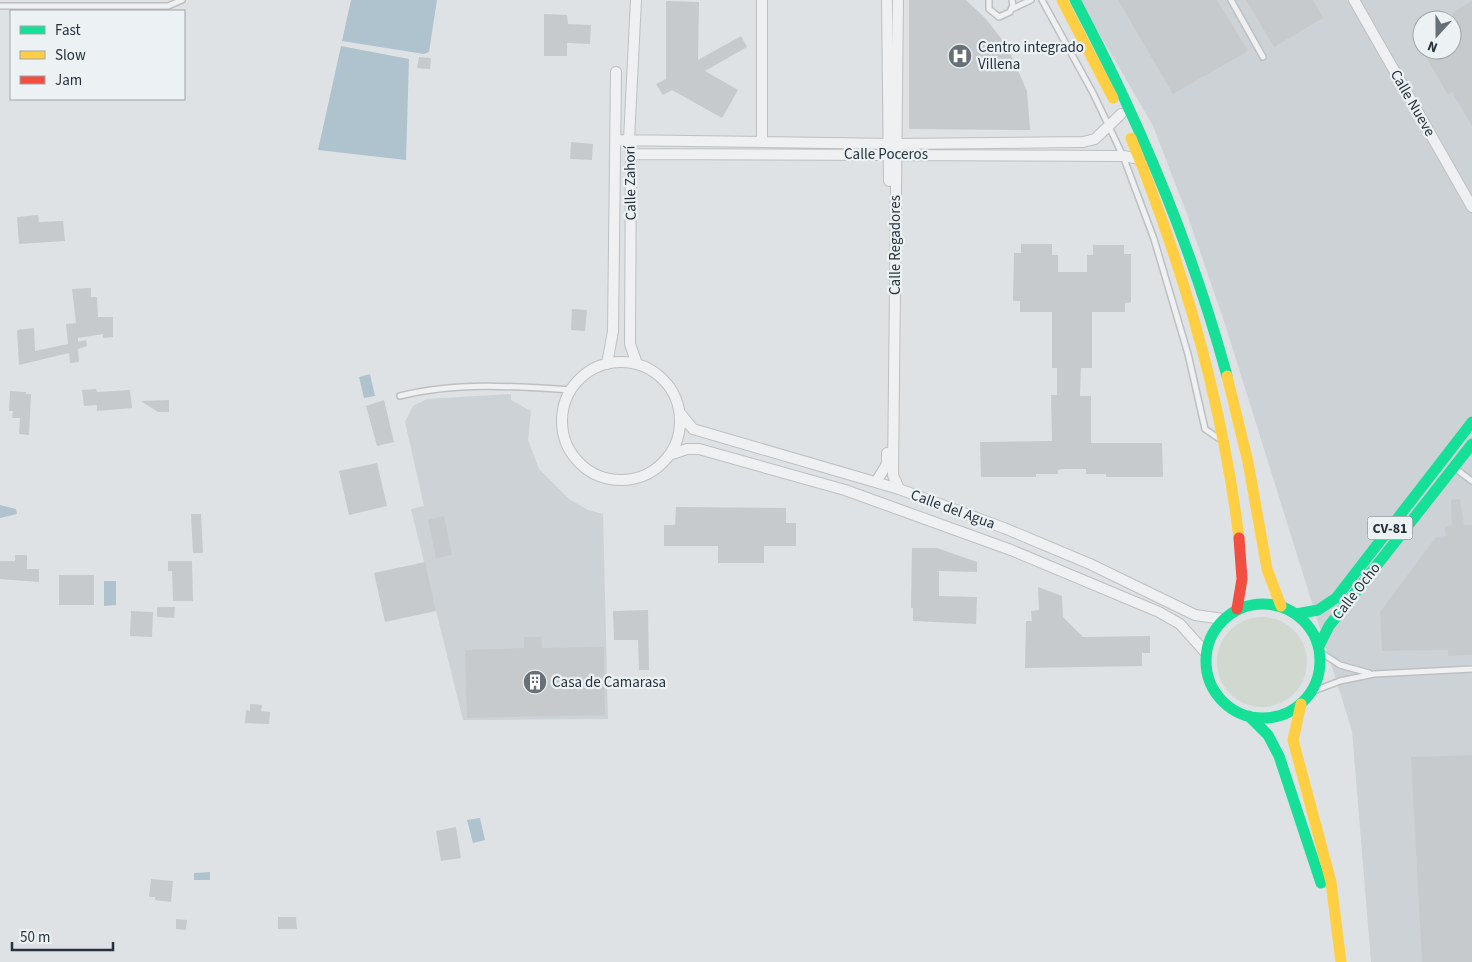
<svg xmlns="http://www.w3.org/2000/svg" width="1472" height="962" viewBox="0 0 1472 962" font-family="'Source Sans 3',sans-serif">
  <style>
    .built { fill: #cdd2d7; fill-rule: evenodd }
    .green { fill: #d1d8d0 }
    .water { fill: #afc3ce }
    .building { fill: #c7cacc }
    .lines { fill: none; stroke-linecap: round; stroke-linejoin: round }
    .lane-casing { stroke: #bdc0c2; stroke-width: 8 }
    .street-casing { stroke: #bdc0c2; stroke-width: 12 }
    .lane { stroke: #eef0f1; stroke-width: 5 }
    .street { stroke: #eef0f1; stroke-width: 10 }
    .fast { stroke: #16e098; stroke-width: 11 }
    .slow { stroke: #ffcf43; stroke-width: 11 }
    .jam { stroke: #f24e42; stroke-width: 11 }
    .labels { text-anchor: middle; stroke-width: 4.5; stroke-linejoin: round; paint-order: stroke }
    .shield { fill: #ecf1f4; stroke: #626b73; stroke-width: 1 }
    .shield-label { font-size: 14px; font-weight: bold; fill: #27323c }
    .poi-label { font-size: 15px; fill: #27323c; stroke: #ecf1f4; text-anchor: start }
    .street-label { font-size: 15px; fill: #27323c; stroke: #ecf1f4 }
  </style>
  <rect width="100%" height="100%" fill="#dfe2e4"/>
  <!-- built -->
  <path class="built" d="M1080 0H1472V962H1371L1352 731 1224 321 1187 214 1153 126ZM1422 20H1452V50H1422Z
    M511 394V400L531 411 528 440 539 469 569 499 588 510 603 514 608 719 463 720 411 509 424 506 405 422 413 406 427 399Z"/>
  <!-- green -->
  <path class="green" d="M1217 662a45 45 0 1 1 90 0a45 45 0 1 1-90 0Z"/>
  <!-- water -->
  <path class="water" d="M351 0H437L429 52 424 54 342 41Z
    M341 46 409 59 406 160 318 150Z
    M370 374 375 396 364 398 359 377Z
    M0 505 16 509 17 514 0 518Z
    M104 581H116V605L104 606Z
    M480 818 485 840 473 843 467 820Z
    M210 872V880H194V873Z"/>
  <!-- building -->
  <path class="building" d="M909 0H966L986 19 1007 46 1027 91 1030 130 909 129Z
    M1118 0H1217L1248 51 1173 94Z
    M1246 0H1313L1323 18 1274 47Z
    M666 1 699 2 698 60 741 36 747 47 705 71 738 90 722 118 672 90 663 95 656 84 666 79Z
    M1472 1V126L1452 92 1448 95 1422 50H1452V13Z
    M544 14 567 15 568 24 591 25 590 44 567 43V56H544Z
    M419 57 431 58 430 69 417 68Z
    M571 142 593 144 592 160 570 159Z
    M38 215 39 222 63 221 65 241 19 244 17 217Z
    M1021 244H1052V255H1058V272H1087V255H1093V245H1124V254H1131V302L1125 303V312H1092V368H1081L1080 396H1091V443H1162L1163 477H1106V474H1086V469H1062L1058 470V474H1036V477H981L980 442 1052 441 1051 395H1057V368H1052V312H1020V301H1013L1014 253H1021Z
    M91 288V297H97L98 317H113V337L103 338V334L78 338V342L86 340 87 346 78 349 79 362 70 363 69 353 19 365 17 330 34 328 35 351 68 344 66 324 76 323 72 289Z
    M572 309 587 310 585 331 571 330Z
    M96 389 97 392 130 390 132 408 97 411V405L84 406 82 390Z
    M10 391 26 392V394H31L29 435 19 434 20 418H12L13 411H9Z
    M169 400V412H158L141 401Z
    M384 400 394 442 377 446 366 406Z
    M377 463 387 506 349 515 339 471Z
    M1460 499 1464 525H1472V655L1448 656V650L1382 651 1380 612 1436 537 1446 536 1445 527 1452 525 1451 500Z
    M676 507 786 508V523H796V546H764V563H718V546H664V525H675Z
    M191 514H201L203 553H193Z
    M444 516 452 555 436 558 428 520Z
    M912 548H937L977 562V572L939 571V596L977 597 976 624 913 621V608H911Z
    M15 555H27V569H39V582L0 579V561H15Z
    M168 561H192L193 601H173L172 571H168Z
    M425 562 436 611 385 622 374 573Z
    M59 575H94V605H59Z
    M1038 587 1062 596 1063 617 1083 637 1150 636V653H1142V666L1025 668 1026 621H1032L1031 611 1039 610Z
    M157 607H175L174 618 157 617Z
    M648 610 649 670H639L638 640H614L613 611Z
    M131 611 153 612 152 637 130 636Z
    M524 637H541L542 648 604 647 605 715 467 718 465 650 524 648Z
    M250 704 262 705 261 711 270 712 269 724 245 723 246 710 250 711Z
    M1472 755V962H1422L1411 757Z
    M456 827 461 858 441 861 436 831Z
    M151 879 173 881 171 902 155 900V897H149Z
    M278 917H296L297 929H278Z
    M176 919 187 920 186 930 176 929Z"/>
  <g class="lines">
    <!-- lane casing -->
    <g class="lane-casing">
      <path id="lane" d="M989 0V9L999 17 1010 12 1013 5 1012 0
        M1042 0 1093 93 1123 156 1154 239 1188 354 1205 429 1218 438
        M1231 0 1263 57
        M0 6H168L182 0
        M1012 9 1031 0
        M400 396C455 382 514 386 571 390
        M1456 469 1472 481
        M1320 652 1340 665 1369 673
        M1311 692 1340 681 1374 674 1472 669"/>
    </g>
    <!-- street casing -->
    <g class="street-casing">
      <path id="street" d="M636 0 629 140 631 154 630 344 637 364
        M762 0V142
        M887 0 889 181
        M898 0 893 475 899 489
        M1354 0 1472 207
        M615 140 896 144 1083 142 1095 139 1121 114
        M631 154 1123 156 1140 159
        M562 421a59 59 0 1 1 118 0a59 59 0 1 1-118 0Z
        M607 364 613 331 616 72
        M680 413 693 429 899 489 1004 528 1090 564 1195 615 1223 619
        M669 455 687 449H699L845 490 1011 550 1159 612 1180 624 1206 653
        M876 482 887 464V453"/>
    </g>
    <!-- lane -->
    <use href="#lane" class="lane"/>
    <!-- street -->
    <use href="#street" class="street"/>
    <!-- fast -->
    <path class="fast" d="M1075 0C1139 120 1191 244 1227 376
      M1206 661a57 57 0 1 1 114 0a57 57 0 1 1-114 0Z
      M1296 614 1318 610 1336 598 1472 422
      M1319 646 1329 626 1472 444
      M1249 716 1268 735 1279 756 1321 883"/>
    <!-- slow -->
    <path class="slow" d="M1062 0 1113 98
      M1131 138C1183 266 1222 401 1239 538
      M1227 376 1248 462 1267 569 1281 606
      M1301 704 1293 740 1331 882 1341 962"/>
    <!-- jam -->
    <path class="jam" d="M1237 609 1242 579 1239 538"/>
  </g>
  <!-- icons -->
  <defs>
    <g id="hospital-disc" transform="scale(1.25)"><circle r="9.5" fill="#677077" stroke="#ecf1f4"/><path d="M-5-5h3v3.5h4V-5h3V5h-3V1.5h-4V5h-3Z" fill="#fff"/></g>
    <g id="building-disc" transform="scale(1.25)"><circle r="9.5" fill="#677077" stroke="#ecf1f4"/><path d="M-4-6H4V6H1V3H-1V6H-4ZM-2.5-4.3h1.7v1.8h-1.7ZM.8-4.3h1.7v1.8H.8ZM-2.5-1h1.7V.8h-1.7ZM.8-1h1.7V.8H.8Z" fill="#fff"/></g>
  </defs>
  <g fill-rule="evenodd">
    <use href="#hospital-disc" x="960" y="56"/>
    <use href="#building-disc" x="535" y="682"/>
  </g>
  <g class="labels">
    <!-- shield labels -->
    <rect class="shield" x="1367.5" y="516.5" width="45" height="23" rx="4"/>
    <g class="shield-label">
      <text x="1390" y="533">CV-81</text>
    </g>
    <!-- poi labels -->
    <g class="poi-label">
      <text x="978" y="52">Centro integrado<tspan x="978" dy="17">Villena</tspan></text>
      <text x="552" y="687">Casa de Camarasa</text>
    </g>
    <!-- street labels -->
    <g class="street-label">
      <text transform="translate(1413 103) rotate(60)" y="5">Calle Nueve</text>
      <text x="886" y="159">Calle Poceros</text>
      <text transform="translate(630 183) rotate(-91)" y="5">Calle Zahorí</text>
      <text transform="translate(895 245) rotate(-90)" y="5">Calle Regadores</text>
      <text transform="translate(953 509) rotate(20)" y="5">Calle del Agua</text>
      <text transform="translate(1356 591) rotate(-52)" y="5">Calle Ocho</text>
    </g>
  </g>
  <!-- legend -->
  <rect x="10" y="10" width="175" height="90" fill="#ecf1f4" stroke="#9da5aa"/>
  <rect x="20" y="26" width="25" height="8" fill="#16e098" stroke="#9da5aa"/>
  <text x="55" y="35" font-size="15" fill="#27323c">Fast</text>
  <rect x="20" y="51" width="25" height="8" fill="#ffcf43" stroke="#9da5aa"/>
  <text x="55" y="60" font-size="15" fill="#27323c">Slow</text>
  <rect x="20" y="76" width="25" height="8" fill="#f24e42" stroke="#9da5aa"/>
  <text x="55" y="85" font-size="15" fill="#27323c">Jam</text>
  <!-- north arrow -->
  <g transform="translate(1437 35) rotate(201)"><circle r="24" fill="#ecf1f4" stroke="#9da5aa"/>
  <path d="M0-4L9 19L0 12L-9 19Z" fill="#677077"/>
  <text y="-8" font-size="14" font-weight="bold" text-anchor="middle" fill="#27323c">N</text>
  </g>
  <!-- scale -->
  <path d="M12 942v8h101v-8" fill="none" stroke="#27323c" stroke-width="2.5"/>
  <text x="20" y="942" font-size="15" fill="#27323c" stroke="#ecf1f4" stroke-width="4" paint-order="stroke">50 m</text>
</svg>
